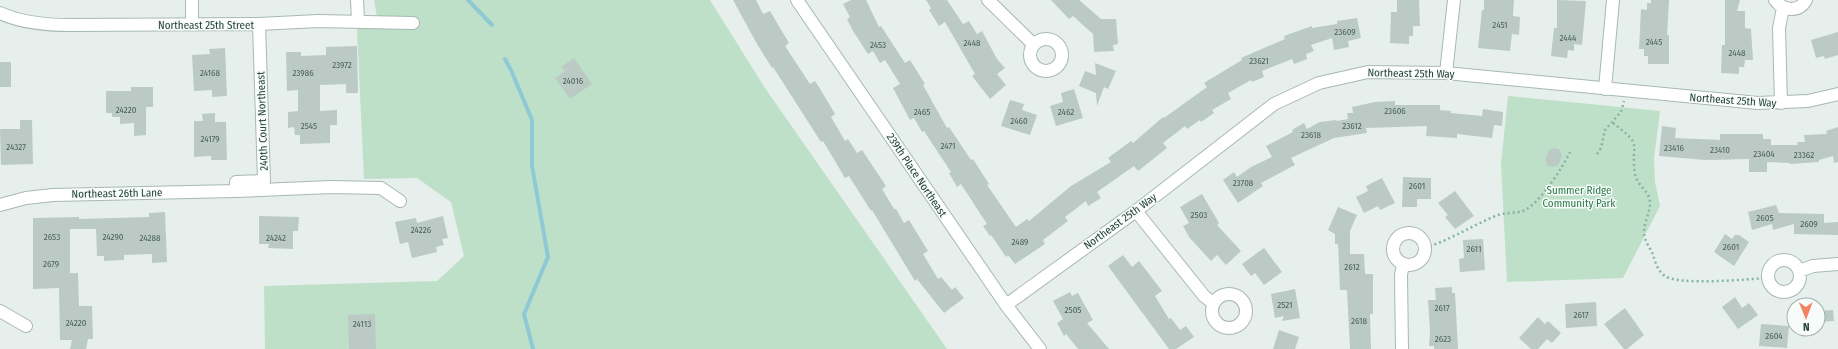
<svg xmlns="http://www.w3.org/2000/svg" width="1838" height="349" viewBox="0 0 1838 349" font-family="'Fira Sans Condensed',sans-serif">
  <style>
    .green { fill: #bfe0c8 }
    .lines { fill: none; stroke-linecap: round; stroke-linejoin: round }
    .stream { stroke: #8ec9d4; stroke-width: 4 }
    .building { fill: #bbcac4 }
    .minor-casing { stroke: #a8b8b2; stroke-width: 14 }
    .path { stroke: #86b3a5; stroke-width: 2.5; stroke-dasharray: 2 3; stroke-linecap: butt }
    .minor { stroke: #fff; stroke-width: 12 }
    .labels { text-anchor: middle; stroke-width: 3; stroke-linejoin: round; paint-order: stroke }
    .number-label { font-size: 9px; fill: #4a645c }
    .street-label { font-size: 11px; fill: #24423a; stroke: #f7fbf9 }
    .park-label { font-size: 11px; fill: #2d7a4b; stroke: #f7fbf9 }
  </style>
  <rect width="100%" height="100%" fill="#e6efeb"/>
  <!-- green -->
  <path class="green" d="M374 0H710L765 88 947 349H265L264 286 437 281 464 256 451 202 417 178 364 179 357 29 379 28Z
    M1508 96 1660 111 1654 159 1655 182 1660 206 1623 278 1507 282 1501 164Z"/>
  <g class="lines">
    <!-- stream -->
    <path class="stream" d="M468 0 492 25
      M505 59 511 70 532 120V166L548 257 524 314 533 349"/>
  </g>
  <!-- building -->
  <path class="building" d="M733 0H756L763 14 770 11 789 43 785 46 810 84 815 81 822 92 835 114 831 117 845 141 848 139 857 153 862 150 886 186 882 189 894 209H896L904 223 909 220 928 251 923 254 938 279 941 277 952 290 955 287 964 298 944 313 917 279 915 281 872 210 871 211 849 176 845 178 823 141 821 142 773 67 772 68 757 44Z
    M851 0H866L879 27 881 26 905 63 910 60 925 84 923 85 947 128 949 127 971 160 973 159 989 184 987 185 1016 227 1027 219 1029 221 1071 186 1111 162 1108 158 1131 141 1133 143 1163 117 1164 118 1207 87 1204 83 1242 60 1241 58 1285 39 1284 36 1312 26V28L1337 24V21L1357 18 1361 38 1348 41 1349 47 1334 50 1332 38 1311 45 1314 51 1306 54 1307 59 1294 64 1292 59 1262 71 1264 77 1252 82 1251 80 1228 93 1231 99 1212 110 1214 113 1201 122 1200 120 1187 129 1185 126 1163 143 1167 148 1138 171 1134 166 1097 192 1101 198 1088 206 1086 201 1065 217 1068 221 1043 240 1045 244 1015 264 1008 255 1006 257 991 235 990 236 983 226 987 224 961 184 957 187 949 173 951 172 924 131 922 132 914 118 910 120 893 88 900 84 885 60 880 63 873 51 868 54 853 31 847 19 850 17 843 4Z
    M926 0H947L963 24 969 21 977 34 982 31 997 59 1005 68 997 74 1006 85 990 99 972 76 975 74 945 22 939 26 929 10 931 8Z
    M1051 0H1079L1101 19H1116L1118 44 1113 45 1114 51 1094 52 1093 34 1073 16 1069 19Z
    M1397 0H1419L1420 26H1413V36H1409V44L1390 43 1391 12H1397Z
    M1484 0H1514L1513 16 1520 17 1519 35 1512 34 1510 51 1478 48 1482 10H1484Z
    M1557 0 1586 1 1582 45 1574 44V51L1568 50 1567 58 1551 56 1554 28H1557Z
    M1651 0H1669L1667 35H1669V64H1648V56H1644V49H1639L1641 9 1647 10V3H1651Z
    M1725 0H1740L1737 11H1745V28L1751 29 1753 60H1745L1744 67H1739V74L1721 73 1722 45H1725Z
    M1838 32V55L1825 59 1824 56 1816 58 1811 40Z
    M357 46 358 93H346V84L320 85V111L337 110V125H330V143L300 144V135H295L294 127 288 128V112L298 111V90L287 91 286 52H301V56L326 55V47Z
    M225 48 227 96 212 97V90L194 91 192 55 210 54 209 49Z
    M574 58 592 84 570 99 555 78 565 71 561 67Z
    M0 62H11V87H0Z
    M1095 63 1116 71 1108 89 1104 87 1097 106 1096 93 1079 86 1085 71 1096 75Z
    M131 87H153V107H146V135L134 136V123L120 124V117H112V113H106V91H131Z
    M1074 89 1083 118 1056 126 1050 106 1063 102 1061 93Z
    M1010 100 1024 104 1022 110 1037 115 1030 135 1001 126Z
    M1395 101V105H1440V110L1451 111V113L1482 116 1483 109 1503 112 1502 126 1494 125 1492 138 1457 134V138L1426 136 1427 126 1366 128 1367 133 1334 138 1291 158 1295 165 1261 183 1263 186 1238 203 1223 180 1234 172 1237 177 1251 167 1272 157 1266 146 1293 132 1292 130 1304 123 1307 129 1320 122 1336 120 1337 121 1348 119 1347 113H1353L1352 107 1375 102Z
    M215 113V122H226L227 160H211V156L194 157V121H203L202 114Z
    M20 120H32L33 164 1 165 0 129H20Z
    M1662 126 1676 128 1675 138 1720 140V134H1763V139H1771V145H1798L1797 142H1805L1804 135 1827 134 1826 131 1838 127V162L1834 163 1833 156 1819 160V162L1790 164V163L1767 162V172H1749V159L1705 160 1659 156Z
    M1555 148 1560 150 1562 156 1558 165 1552 167 1547 165 1545 159 1549 150Z
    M1403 177 1431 178V199H1417V207H1402Z
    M1382 178 1395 203 1380 210 1378 206 1364 213 1356 197 1368 191 1366 186Z
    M1455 191 1474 216 1455 229 1445 217 1448 215 1438 203Z
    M1202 194 1219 223 1217 225 1241 251 1226 265 1217 255 1211 261 1189 237 1183 226 1189 223 1180 207Z
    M1776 205 1779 213 1824 214V223L1838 222V235L1794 234V224L1773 230 1772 224 1752 230 1748 212Z
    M1338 207 1357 215 1350 231V254H1364L1365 274H1373V314H1370L1371 349H1350L1347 290H1340L1338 244H1335V234L1328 230Z
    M165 212 167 262 152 263V254L124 255V260L104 261V256H97L96 229H70V273H78L79 306H92L93 339H88L86 349H70L72 340H60L59 288 33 289V218L79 217V219L149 217V213Z
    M259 216 299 217 298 231H293V249L268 248 269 244H259Z
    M443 216 448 238 442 239 444 245 436 247 437 252 412 258 408 242 400 244 395 222 416 218 417 223Z
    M1725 234 1732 239 1735 235H1739L1749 242 1734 266 1714 252Z
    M1483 239 1485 270 1460 272 1459 259 1464 258 1463 240Z
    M1264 248 1282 272 1264 285 1255 273 1251 276 1242 264Z
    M1123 255 1132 267 1139 261 1162 291 1155 296 1169 319 1171 318 1180 330 1186 326 1194 337 1176 349H1169L1108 266Z
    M1452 287V293H1455L1458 349H1434V346H1429L1430 332 1428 300H1436L1435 288Z
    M1295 289 1300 318 1282 321 1284 316 1275 318 1271 294Z
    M1070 292 1072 296 1078 293 1093 320 1087 323 1109 349H1078L1066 334 1064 336 1057 323 1063 319 1053 301Z
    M1735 297 1742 308 1749 303 1758 315 1738 329 1722 307Z
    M1596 302 1597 326 1566 328 1565 304Z
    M1625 308 1644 335 1627 349H1624L1604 324Z
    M1833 310 1834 321 1818 322V311Z
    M375 314 376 349H349L348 315Z
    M1538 317 1545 324 1548 321 1561 333 1552 343 1547 339 1538 349H1531L1519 338Z
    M1761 324 1789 326 1787 348 1759 346Z
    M1279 330 1299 337 1295 349H1273Z"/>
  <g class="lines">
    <!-- minor casing -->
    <g class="minor-casing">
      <path id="minor" d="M357 0 358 21
        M797 0 1006 305 1040 349
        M988 0 1033 44
        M1775 0C1783 11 1799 13 1806 0
        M0 13C22 23 46 25 70 25L259 24 318 21 413 23
        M192 24V0
        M1030 55a16 16 0 1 1 32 0a16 16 0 1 1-32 0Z
        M1446 73 1454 0
        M1605 89 1613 0
        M1781 103 1779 28 1783 8
        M236 191V182L264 181 259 24
        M0 205 26 198 53 195 236 191 331 187 381 188 400 201
        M1136 211 1204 296 1213 303
        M1393 249a16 16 0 1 1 32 0a16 16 0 1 1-32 0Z
        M1768 276a16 16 0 1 1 32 0a16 16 0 1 1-32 0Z
        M1799 271 1813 266 1838 264
        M1212 311a17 17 0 1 1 34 0a17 17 0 1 1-34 0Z
        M1006 305 1136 211 1274 104 1319 83 1368 72 1446 73 1758 103 1808 101 1838 94
        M0 311 26 326
        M1402 349 1401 275 1403 264"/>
    </g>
    <!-- path -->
    <path class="path" d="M1613 123C1645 147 1630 142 1635 174 1637 186 1650 191 1650 203 1650 213 1644 222 1644 233 1644 239 1649 247 1652 252 1655 260 1657 271 1665 276 1679 286 1749 279 1768 278
      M1597 154 1601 148 1605 130 1621 112 1624 101
      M1425 248C1450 240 1473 225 1498 215 1506 212 1517 214 1525 210 1540 203 1563 167 1570 152"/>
    <!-- minor -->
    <use href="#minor" class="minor"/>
  </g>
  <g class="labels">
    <!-- number labels -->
    <g class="number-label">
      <text x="1500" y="28">2451</text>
      <text x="1345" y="35">23609</text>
      <text x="1568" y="41">2444</text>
      <text x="1654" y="45">2445</text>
      <text x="972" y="46">2448</text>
      <text x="878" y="48">2453</text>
      <text x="1737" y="56">2448</text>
      <text x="1259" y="64">23621</text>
      <text x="342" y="68">23972</text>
      <text x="210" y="76">24168</text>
      <text x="303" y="76">23986</text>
      <text x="573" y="84">24016</text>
      <text x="126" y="113">24220</text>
      <text x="1395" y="114">23606</text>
      <text x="922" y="115">2465</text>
      <text x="1066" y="115">2462</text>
      <text x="1019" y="124">2460</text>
      <text x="309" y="129">2545</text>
      <text x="1352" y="129">23612</text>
      <text x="1311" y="138">23618</text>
      <text x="210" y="142">24179</text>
      <text x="948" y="149">2471</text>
      <text x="16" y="150">24327</text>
      <text x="1674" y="151">23416</text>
      <text x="1720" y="153">23410</text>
      <text x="1764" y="157">23404</text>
      <text x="1804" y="158">23362</text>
      <text x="1243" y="186">23708</text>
      <text x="1417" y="189">2601</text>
      <text x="1199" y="218">2503</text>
      <text x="1765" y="221">2605</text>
      <text x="1809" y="227">2609</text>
      <text x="421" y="233">24226</text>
      <text x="52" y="240">2653</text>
      <text x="113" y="240">24290</text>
      <text x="150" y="241">24288</text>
      <text x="276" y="241">24242</text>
      <text x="1020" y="245">2489</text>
      <text x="1731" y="250">2601</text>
      <text x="1474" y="252">2611</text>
      <text x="51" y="267">2679</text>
      <text x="1352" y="270">2612</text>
      <text x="1285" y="308">2521</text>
      <text x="1442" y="311">2617</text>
      <text x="1073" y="313">2505</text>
      <text x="1581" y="318">2617</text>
      <text x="1359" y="324">2618</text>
      <text x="76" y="326">24220</text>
      <text x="362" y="327">24113</text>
      <text x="1774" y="339">2604</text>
      <text x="1443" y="342">2623</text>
    </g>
    <!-- street labels -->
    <g class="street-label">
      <text x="206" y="29">Northeast 25th Street</text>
      <text transform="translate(1411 73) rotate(1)" y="4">Northeast 25th Way</text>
      <text transform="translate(1733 100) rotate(4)" y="4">Northeast 25th Way</text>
      <text transform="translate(262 121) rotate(-92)" y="4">240th Court Northeast</text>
      <text transform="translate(917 175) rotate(56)" y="4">239th Place Northeast</text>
      <text transform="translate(117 193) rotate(-1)" y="4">Northeast 26th Lane</text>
      <text transform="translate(1120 221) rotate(-36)" y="4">Northeast 25th Way</text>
    </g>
    <!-- park labels -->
    <g class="park-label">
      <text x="1579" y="194">Summer Ridge<tspan x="1579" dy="13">Community Park</tspan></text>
    </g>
  </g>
  <!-- north arrow -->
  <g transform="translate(1806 317) rotate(179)"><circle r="19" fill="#f7fbf9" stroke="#a3b1ad"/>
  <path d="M0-3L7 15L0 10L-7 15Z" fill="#f4845f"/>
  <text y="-6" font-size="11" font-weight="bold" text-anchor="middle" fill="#24423a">N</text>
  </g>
</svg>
